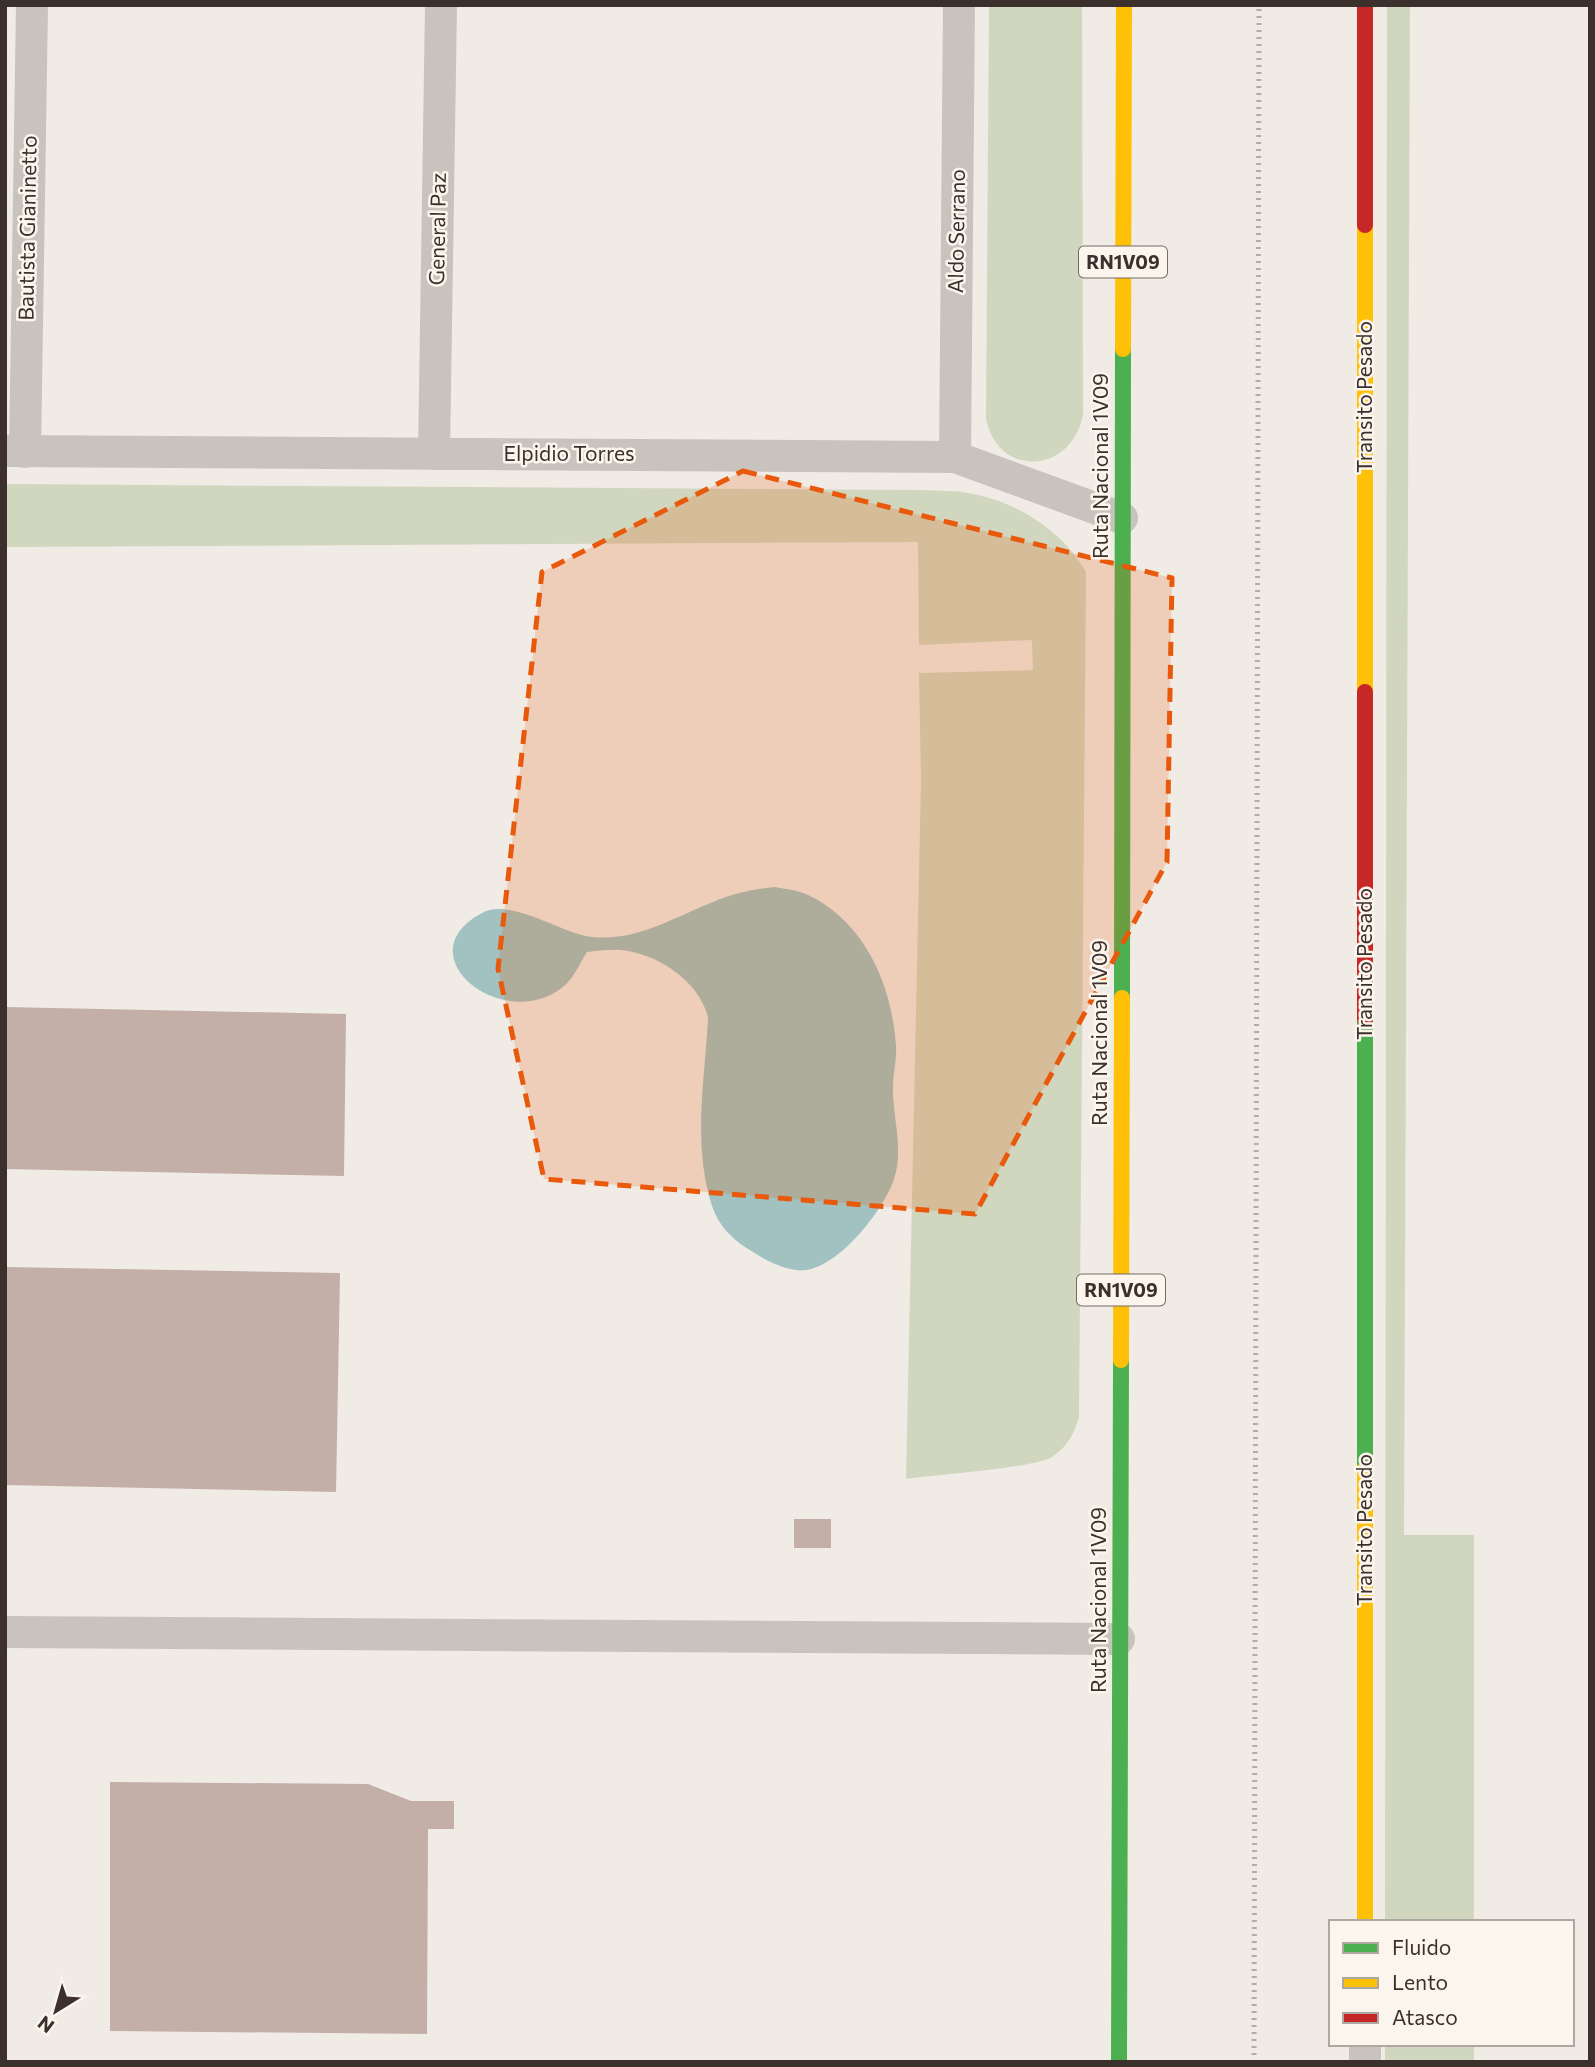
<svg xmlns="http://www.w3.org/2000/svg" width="1595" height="2067" viewBox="0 0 1595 2067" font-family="Commissioner,sans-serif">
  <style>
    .green { fill: #d1d6bf }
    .water { fill: #a1c2c1 }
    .building { fill: #c3afa7 }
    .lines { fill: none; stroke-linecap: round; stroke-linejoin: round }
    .street { stroke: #c9c3be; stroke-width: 32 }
    .fast { stroke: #4caf50; stroke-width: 16 }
    .slow { stroke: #ffc107; stroke-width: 16 }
    .jam { stroke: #c62828; stroke-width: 16 }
    .rail { stroke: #b1aca8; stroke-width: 5; stroke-dasharray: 2 5; stroke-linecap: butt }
    .marked { fill: #e8590c; fill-opacity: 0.2; stroke: #e8590c; stroke-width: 5; stroke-dasharray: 14 9; stroke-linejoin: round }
    .labels { text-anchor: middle; stroke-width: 5; stroke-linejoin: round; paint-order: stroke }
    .shield { fill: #fbf5ee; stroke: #756b66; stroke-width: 2 }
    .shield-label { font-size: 19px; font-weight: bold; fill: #3b302b }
    .street-label { font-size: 21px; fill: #3b302b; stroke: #fbf5ee }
  </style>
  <rect width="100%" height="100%" fill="#f0ebe5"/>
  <!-- green -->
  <path class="green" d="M989 5H1082L1083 415C1071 475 997 478 986 418Z
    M1387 5H1410L1404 1535H1474V1922H1385Z
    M5 484 919 490C937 491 956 490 973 494 1017 502 1064 532 1086 572L1079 1417C1074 1434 1067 1447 1052 1457 1035 1468 933 1475 906 1479L921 779 919 673 1033 670 1032 640 919 645 918 542 5 547Z
    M1385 2044H1474V2062H1385Z"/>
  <!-- water -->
  <path class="water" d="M775 887C785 889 797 890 806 894 865 921 892 985 896 1046 897 1061 892 1077 893 1093 894 1123 904 1153 893 1182 882 1212 833 1276 796 1270 781 1268 765 1260 753 1252 734 1241 719 1227 712 1206 692 1143 705 1081 708 1017 699 981 657 953 620 950 610 949 598 951 587 952 580 963 574 978 563 987 503 1035 401 954 484 912 509 899 562 932 586 936 633 944 672 918 713 902 734 893 754 889 775 887Z"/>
  <!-- building -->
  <path class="building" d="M5 1007 346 1014 344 1176 5 1169Z
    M5 1267 340 1273 336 1492 5 1485Z
    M794 1519H831V1548H794Z
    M110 1782 368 1784 411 1801H454V1829H428L427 2034 110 2031Z"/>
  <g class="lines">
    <!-- street -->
    <path class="street" d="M5 451 955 457 1122 518
      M25 452 32 5
      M434 454 441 5
      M955 457 959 5
      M5 1632 1119 1639
      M1365 2062V2044"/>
    <!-- fast -->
    <path class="fast" d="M1122 998 1123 349
      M1365 1019V1469
      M1119 2062 1121 1360"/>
    <!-- slow -->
    <path class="slow" d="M1365 225V692
      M1123 349 1124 5
      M1121 1360 1122 998
      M1365 1469V1922"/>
    <!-- jam -->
    <path class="jam" d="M1365 5V225
      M1365 692V1019"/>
    <!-- rail -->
    <path class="rail" d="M1254 2062 1259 5"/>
  </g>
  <!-- marked area -->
  <path class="marked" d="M743 471 1172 578 1167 862 975 1214 544 1179 498 969 542 572Z"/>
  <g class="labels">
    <!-- shield labels -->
    <g class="shield">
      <rect x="1079" y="246.5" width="88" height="31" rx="5"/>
      <rect x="1077" y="1274.5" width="88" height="31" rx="5"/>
    </g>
    <g class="shield-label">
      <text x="1123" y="269">RN1V09</text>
      <text x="1121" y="1297">RN1V09</text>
    </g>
    <!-- street labels -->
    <g class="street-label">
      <text transform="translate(28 228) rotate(-89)" y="7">Bautista Gianinetto</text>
      <text transform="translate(438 229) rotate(-89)" y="7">General Paz</text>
      <text transform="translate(957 231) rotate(-89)" y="7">Aldo Serrano</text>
      <text transform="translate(1365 397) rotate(-90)" y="7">Transito Pesado</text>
      <text x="569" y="461">Elpidio Torres</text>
      <text transform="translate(1101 466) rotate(-90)" y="7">Ruta Nacional 1V09</text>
      <text transform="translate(1365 964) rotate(-90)" y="7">Transito Pesado</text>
      <text transform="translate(1100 1033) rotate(-90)" y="7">Ruta Nacional 1V09</text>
      <text transform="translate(1365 1530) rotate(-90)" y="7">Transito Pesado</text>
      <text transform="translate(1099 1600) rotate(-90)" y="7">Ruta Nacional 1V09</text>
    </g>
  </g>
  <!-- border -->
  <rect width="1595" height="2067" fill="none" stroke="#3b302b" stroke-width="14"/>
  <!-- legend -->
  <rect x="1329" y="1920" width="245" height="126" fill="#fbf5ee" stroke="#aea6a0" stroke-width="2"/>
  <rect x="1343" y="1943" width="35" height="10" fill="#4caf50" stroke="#aea6a0" stroke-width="2"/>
  <text x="1392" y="1955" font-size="21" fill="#3b302b">Fluido</text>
  <rect x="1343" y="1978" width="35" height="10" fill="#ffc107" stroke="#aea6a0" stroke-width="2"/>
  <text x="1392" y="1990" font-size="21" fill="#3b302b">Lento</text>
  <rect x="1343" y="2013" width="35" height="10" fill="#c62828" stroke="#aea6a0" stroke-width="2"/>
  <text x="1392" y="2025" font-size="21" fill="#3b302b">Atasco</text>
  <!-- north arrow -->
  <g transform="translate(56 2011) rotate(217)" stroke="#fbf5ee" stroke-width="5" paint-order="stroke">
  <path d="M0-5L12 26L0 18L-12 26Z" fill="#3b302b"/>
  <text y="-10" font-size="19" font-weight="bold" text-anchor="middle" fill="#3b302b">N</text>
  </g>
</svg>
